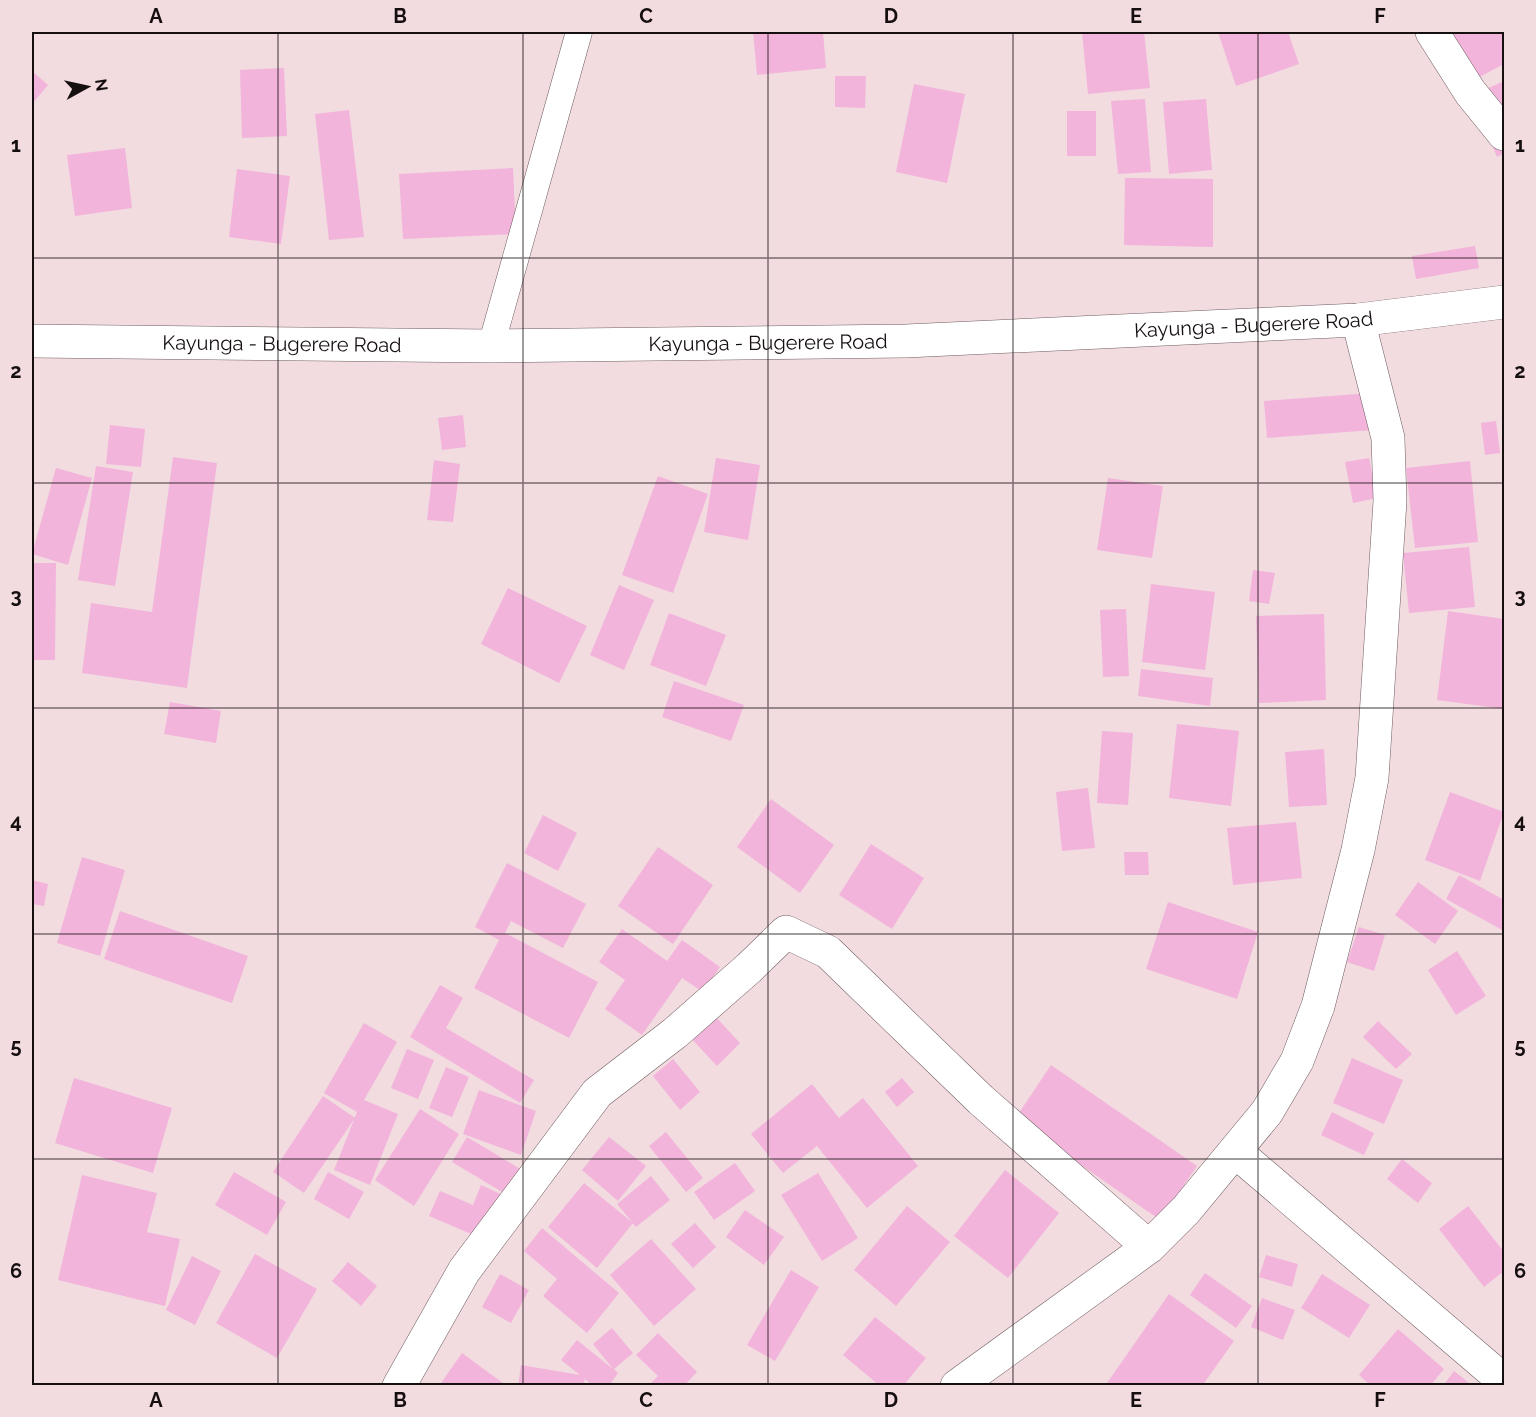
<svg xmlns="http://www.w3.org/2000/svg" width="1536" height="1417" viewBox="0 0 1536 1417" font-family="Raleway,sans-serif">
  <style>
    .building { fill: #f2b4db }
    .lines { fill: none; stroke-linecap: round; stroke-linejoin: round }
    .lane-casing { stroke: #6f5d60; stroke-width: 27 }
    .street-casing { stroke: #6f5d60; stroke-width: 34 }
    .primary-casing { stroke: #6f5d60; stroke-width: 34 }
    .lane { stroke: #fff; stroke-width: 26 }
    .street { stroke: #fff; stroke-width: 33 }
    .primary { stroke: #fff; stroke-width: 33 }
    .grid { fill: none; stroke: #160f10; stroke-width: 1.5; stroke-opacity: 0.55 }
    .labels { text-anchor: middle; stroke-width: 6; stroke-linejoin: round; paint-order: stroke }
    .street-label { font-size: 20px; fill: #160f10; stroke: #f2dce0 }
    .neatline { fill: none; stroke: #160f10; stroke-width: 2 }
    .grid-label { font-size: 20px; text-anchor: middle; font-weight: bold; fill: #160f10 }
  </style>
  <rect width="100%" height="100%" fill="#f2dce0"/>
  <!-- building -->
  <path class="building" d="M753 32H823L826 68 757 75Z
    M1082 32H1144L1150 88 1088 94Z
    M1218 32H1288L1299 64 1236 86Z
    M1447 32H1504V64L1468 83Z
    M284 68 287 136 242 138 240 70Z
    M32 71 48 85 32 104Z
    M835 76H866L865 108 835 107Z
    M1504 81V153L1497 157 1471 96Z
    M914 84 965 94 947 183 896 172Z
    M1145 99 1151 172 1118 174 1111 101Z
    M1206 99 1212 170 1169 174 1163 102Z
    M349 110 364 237 329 240 315 114Z
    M1067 111H1096V156H1067Z
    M125 148 132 208 75 216 67 155Z
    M513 168 516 234 403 239 399 174Z
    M237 169 290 176 281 244 229 237Z
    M1125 178 1213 179V247L1124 245Z
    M1475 246 1479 268 1416 279 1412 256Z
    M1371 393 1373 430 1267 438 1264 401Z
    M463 415 466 447 442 450 438 418Z
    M1496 421 1500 453 1485 455 1481 423Z
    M110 425 145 429 141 467 106 464Z
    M173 457 217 463 187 688 82 673 91 603 152 612Z
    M716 458 760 465 748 540 704 532Z
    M1369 458 1377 498 1353 503 1345 462Z
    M434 460 460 464 453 522 427 520Z
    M1470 461 1478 542 1415 548 1406 468Z
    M96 466 133 472 115 586 78 580Z
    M56 468 92 478 68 565 32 554Z
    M658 476 708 494 673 593 622 575Z
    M1108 478 1163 486 1152 558 1097 550Z
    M1469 547 1475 607 1409 613 1403 553Z
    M32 563H56L55 660H32Z
    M1253 570 1275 573 1269 604 1249 601Z
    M1151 584 1215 592 1205 670 1142 662Z
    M619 585 654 600 624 670 590 655Z
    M508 588 587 626 559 683 481 644Z
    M1126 609 1129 676 1103 677 1100 610Z
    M1448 611 1504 619V709L1437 700Z
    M669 613 726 635 706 686 650 665Z
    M1324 614 1326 700 1259 703 1256 616Z
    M1141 669 1213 678 1210 706 1138 696Z
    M674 681 744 705 731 741 662 717Z
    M170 702 221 711 216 743 164 734Z
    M1177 724 1239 731 1231 806 1169 798Z
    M1102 731 1133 733 1128 805 1097 803Z
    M1324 749 1327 805 1289 807 1285 752Z
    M1088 788 1095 848 1062 851 1056 792Z
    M1450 792 1504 812 1480 881 1425 860Z
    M771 799 834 845 800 893 737 847Z
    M543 815 577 833 558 871 524 853Z
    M1296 822 1302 878 1233 885 1227 828Z
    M871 844 924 878 892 929 839 895Z
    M658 847 713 885 673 944 618 906Z
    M1124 852H1148L1149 875H1125Z
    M82 857 125 870 100 956 57 943Z
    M507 863 586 904 563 948 511 921 505 933 598 982 569 1038 474 988 499 940 475 927Z
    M1459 875 1504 900V931L1446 899Z
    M32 880 48 884 44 906 32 904Z
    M1418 882 1458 911 1435 944 1395 915Z
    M1168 902 1258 932 1237 999 1146 969Z
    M120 911 248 956 232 1003 104 959Z
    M1359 927 1385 935 1374 971 1347 962Z
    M622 929 667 961 682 940 720 967 703 992 682 978 642 1035 605 1009 625 980 599 962Z
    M1457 951 1486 996 1456 1015 1428 970Z
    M440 985 463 998 446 1028 534 1080 520 1103 410 1037Z
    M713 1014 740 1043 717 1066 689 1036Z
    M1378 1021 1412 1054 1396 1069 1363 1037Z
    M364 1023 397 1042 364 1100 398 1114 370 1185 334 1170 357 1112 324 1093Z
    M407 1049 434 1060 418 1099 391 1088Z
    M1352 1058 1403 1080 1384 1124 1333 1103Z
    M673 1059 700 1092 680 1110 653 1076Z
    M1051 1065 1197 1166 1160 1220 1015 1119Z
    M446 1067 469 1077 452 1117 429 1108Z
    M74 1078 172 1108 153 1173 55 1143Z
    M902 1078 914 1092 897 1107 885 1092Z
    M812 1084 839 1118 863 1098 918 1166 867 1208 817 1146 783 1173 751 1134Z
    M479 1090 536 1111 521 1155 463 1134Z
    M323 1096 355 1118 304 1193 273 1172Z
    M420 1109 459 1134 414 1206 375 1180Z
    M1332 1112 1374 1133 1364 1155 1321 1135Z
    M666 1132 703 1178 686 1192 649 1146Z
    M467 1137 532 1176 517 1201 452 1162Z
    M609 1137 646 1166 618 1201 582 1170Z
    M1402 1159 1432 1183 1418 1203 1387 1179Z
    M735 1163 755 1191 714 1220 694 1192Z
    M1005 1170 1059 1213 1008 1278 954 1236Z
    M234 1172 286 1202 267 1235 215 1205Z
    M328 1172 364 1192 349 1219 314 1199Z
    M818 1173 858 1238 822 1261 781 1195Z
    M82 1175 157 1193 147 1232 180 1239 165 1306 58 1280Z
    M651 1176 670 1200 636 1227 617 1204Z
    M584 1183 633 1223 597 1268 548 1227Z
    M481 1185 509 1198 490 1242 429 1216 440 1191 473 1205Z
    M907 1206 950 1242 896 1306 854 1270Z
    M1468 1206 1504 1252V1271L1484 1287 1439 1229Z
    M745 1210 784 1237 764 1265 726 1237Z
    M695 1223 716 1247 693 1268 671 1244Z
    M542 1228 619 1293 587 1333 543 1296 557 1279 524 1251Z
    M651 1239 696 1289 654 1326 610 1275Z
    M255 1254 317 1289 277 1358 216 1323Z
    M1266 1255 1298 1264 1292 1287 1259 1277Z
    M192 1256 221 1271 195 1325 166 1310Z
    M348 1262 377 1286 361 1306 332 1281Z
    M791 1270 819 1287 775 1361 747 1345Z
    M1205 1273 1252 1306 1236 1328 1190 1295Z
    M500 1274 529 1290 511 1323 482 1307Z
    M1322 1274 1370 1305 1349 1338 1301 1308Z
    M1169 1294 1234 1341 1202 1386H1105Z
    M1262 1298 1295 1310 1283 1340 1251 1327Z
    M875 1317 926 1358 903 1386H880L843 1355Z
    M612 1328 633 1353 614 1369 618 1373 609 1386H593L585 1379 583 1386H518L521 1365 580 1375 561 1360 577 1340 613 1369 593 1344Z
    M1398 1329 1444 1369 1430 1386H1371L1359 1375Z
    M658 1333 697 1372 684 1386H648L658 1376 636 1355Z
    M462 1353 507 1386H439Z
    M1454 1371 1473 1386H1443Z"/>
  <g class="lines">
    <!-- lane casing -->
    <g class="lane-casing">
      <path id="lane" d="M491 346 579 32"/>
    </g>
    <!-- street casing -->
    <g class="street-casing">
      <path id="street" d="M1432 32 1470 92 1504 134
        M1235 1151 1504 1381
        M399 1386 464 1271 597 1093 675 1033 749 968 786 932 828 952 981 1100 1149 1247
        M957 1386 1149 1247 1186 1210 1267 1112 1297 1061 1318 1006 1358 850 1372 778 1390 501 1388 438 1358 320"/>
    </g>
    <!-- primary casing -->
    <g class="primary-casing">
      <g id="primary">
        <path id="s1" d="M32 341 491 346 906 341 1358 320 1504 302"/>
      </g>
    </g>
    <!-- lane -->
    <use href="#lane" class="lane"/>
    <!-- street -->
    <use href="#street" class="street"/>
    <!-- primary -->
    <use href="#primary" class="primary"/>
  </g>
  <!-- grid -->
  <path class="grid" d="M278 32V1386M523 32V1386M768 32V1386M1013 32V1386M1258 32V1386M32 258H1504M32 483H1504M32 708H1504M32 934H1504M32 1159H1504"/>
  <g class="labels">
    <!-- street labels -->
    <g class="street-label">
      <text dy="7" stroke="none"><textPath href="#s1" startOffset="1222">Kayunga - Bugerere Road</textPath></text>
      <text dy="7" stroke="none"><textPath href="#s1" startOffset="736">Kayunga - Bugerere Road</textPath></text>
      <text dy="7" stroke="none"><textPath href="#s1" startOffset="250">Kayunga - Bugerere Road</textPath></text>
    </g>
  </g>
  <!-- border -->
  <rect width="1536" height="1417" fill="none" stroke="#f2dce0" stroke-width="66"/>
  <!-- north arrow -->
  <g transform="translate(87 87) rotate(82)" stroke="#f2dce0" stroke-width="4.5" paint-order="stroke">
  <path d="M0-4.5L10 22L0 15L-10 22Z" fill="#160f10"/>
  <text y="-9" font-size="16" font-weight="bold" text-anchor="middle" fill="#160f10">N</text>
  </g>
  <rect x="33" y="33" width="1470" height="1351" class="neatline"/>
  <g class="grid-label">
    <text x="156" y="23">A</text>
    <text x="400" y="23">B</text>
    <text x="646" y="23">C</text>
    <text x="891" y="23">D</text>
    <text x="1136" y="23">E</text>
    <text x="1380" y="23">F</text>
    <text x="16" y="152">1</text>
    <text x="1520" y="152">1</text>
    <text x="16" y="378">2</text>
    <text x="1520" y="378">2</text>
    <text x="16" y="603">3</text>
    <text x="1520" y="603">3</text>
    <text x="16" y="828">4</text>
    <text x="1520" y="828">4</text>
    <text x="16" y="1053">5</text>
    <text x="1520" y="1053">5</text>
    <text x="16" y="1278">6</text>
    <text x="1520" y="1278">6</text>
    <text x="156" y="1407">A</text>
    <text x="400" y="1407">B</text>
    <text x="646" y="1407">C</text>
    <text x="891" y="1407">D</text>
    <text x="1136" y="1407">E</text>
    <text x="1380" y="1407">F</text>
  </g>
</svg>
